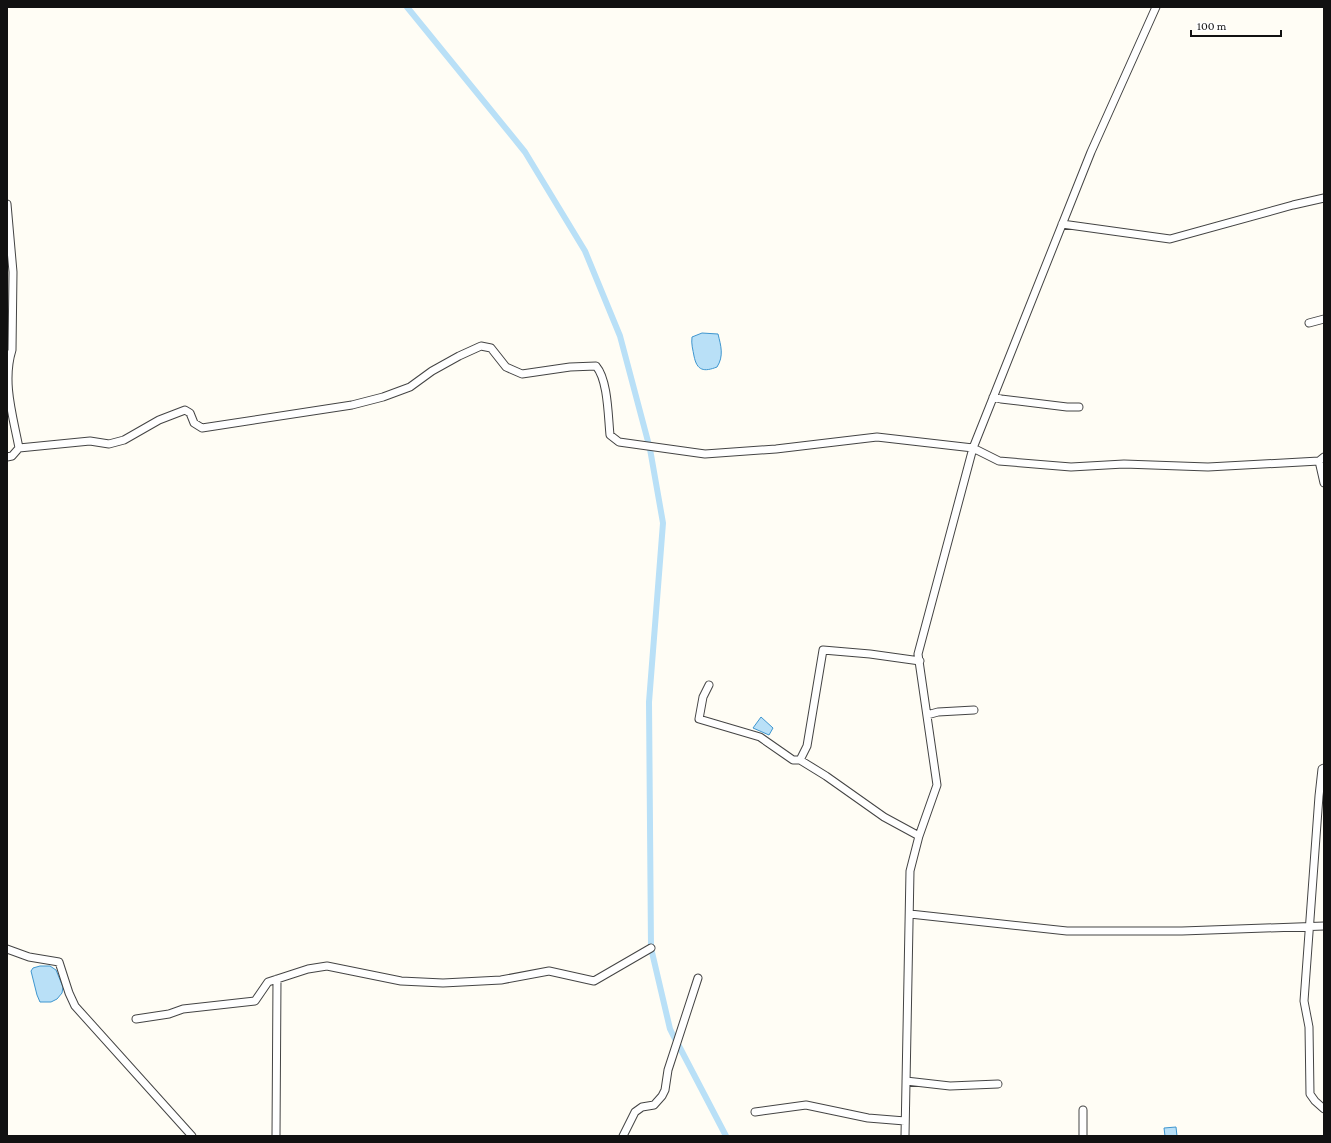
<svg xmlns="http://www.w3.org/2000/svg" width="1331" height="1143" viewBox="0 0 1331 1143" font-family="'Crimson Pro',serif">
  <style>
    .water { fill: #b9e0f7; stroke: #3f96cf }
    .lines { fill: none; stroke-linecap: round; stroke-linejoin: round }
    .canal { stroke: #b9e0f7; stroke-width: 6 }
    .minor-casing { stroke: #444; stroke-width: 9 }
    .minor { stroke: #fff; stroke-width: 7 }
  </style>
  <rect width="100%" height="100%" fill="#fffdf5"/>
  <!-- water -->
  <path class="water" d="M702 333 718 334C721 346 724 356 717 367 704 372 697 371 694 356 693 350 691 344 692 337Z
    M761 717 773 728 769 735 753 728Z
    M40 966H50L56 970 63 987 62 993 57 999 51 1002H40L37 995 31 971 33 968Z
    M1176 1127 1177 1136H1165L1164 1128Z"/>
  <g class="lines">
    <!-- canal -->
    <path class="canal" d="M407 7 525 152 585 251 620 336 650 449 663 523 649 702 651 948 670 1029 675 1039
      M679 1046 726 1136"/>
    <!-- minor casing -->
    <g class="minor-casing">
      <path id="minor" d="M7 204 13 272 12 350C2 382 13 416 19 448L12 456 7 457
        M1062 224 1170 239 1293 205 1324 198
        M1309 323 1324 319
        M993 397 1001 399 1067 407H1079
        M19 448 90 441 109 444 124 440 159 420 185 410 190 413 194 423 202 428 352 405 383 397 410 387 432 371 459 356 481 346 491 348 506 367 522 374 570 367 596 366C608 380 608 415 610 435L619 442 705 454 776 449 877 437 973 448 999 461 1071 467 1124 464 1208 467 1319 461 1324 457
        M1319 461 1324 483
        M709 685 703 697 699 719 760 737 793 760H800L826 776 884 817 919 836
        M927 715 938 712 974 710
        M800 760 807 746 823 650 870 654 920 661
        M1324 768 1322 769 1319 796 1304 1001 1309 1027 1310 1094 1315 1101 1324 1109
        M910 914 1067 931H1182L1324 926
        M7 949 29 957 59 962 69 993 75 1006 192 1136
        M136 1019 169 1014 183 1009 255 1001 268 982 308 969 327 966 401 981 443 983 501 980 549 971 594 981 651 948
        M906 1081 950 1086 998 1084
        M755 1112 806 1105 868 1118 905 1121
        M276 1136 277 979
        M623 1136 635 1112 642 1107 654 1105 662 1096 665 1090 668 1070 698 978
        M905 1136 910 871 919 836 937 785 918 654 973 448 1091 152 1156 7
        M1083 1136V1110"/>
    </g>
    <!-- minor -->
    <use href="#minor" class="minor"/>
  </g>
  <!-- border -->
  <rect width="1331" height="1143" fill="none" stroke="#111111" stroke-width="16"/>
  <!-- scale -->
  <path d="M1191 30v6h90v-6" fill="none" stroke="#111111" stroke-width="2"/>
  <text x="1197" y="30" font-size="12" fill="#111111" stroke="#ffffff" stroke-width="3" paint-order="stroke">100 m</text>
</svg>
